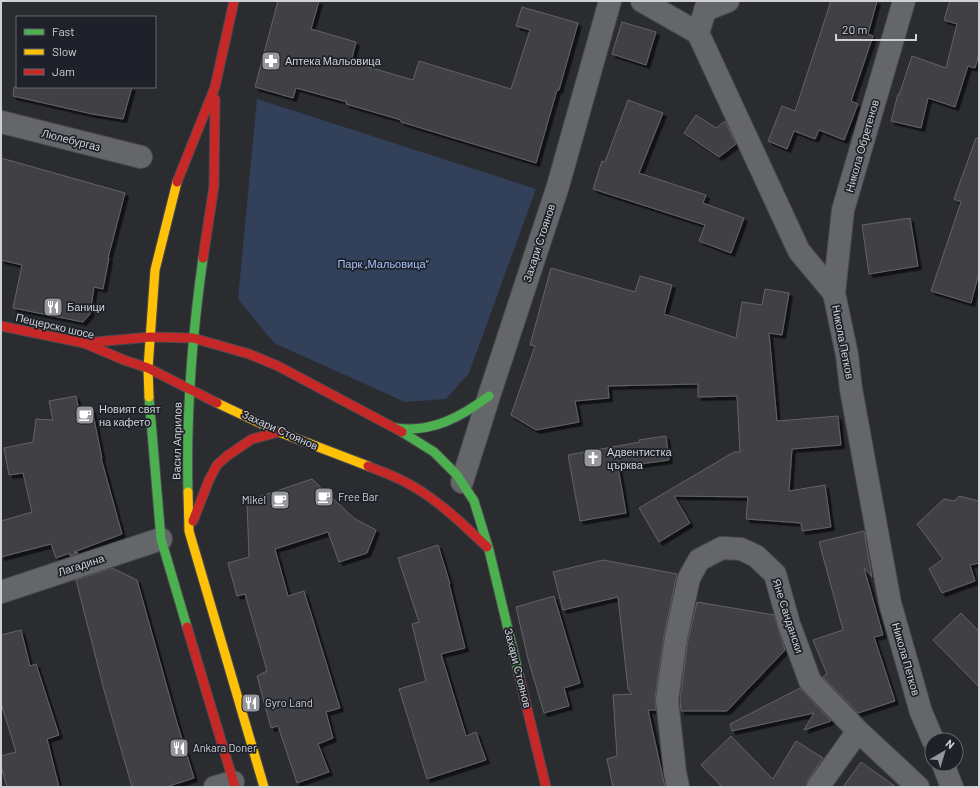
<svg xmlns="http://www.w3.org/2000/svg" width="980" height="788" viewBox="0 0 980 788" font-family="Barlow,sans-serif">
  <style>
    .green { fill: #33405a }
    .building { fill: #3f4044; stroke: #626467; filter: url(#shadow) }
    .lines { fill: none; stroke-linecap: round; stroke-linejoin: round }
    .street-casing { stroke: #484a4d; stroke-width: 24 }
    .fast-casing { stroke: #484a4d; stroke-width: 11 }
    .slow-casing { stroke: #484a4d; stroke-width: 11 }
    .jam-casing { stroke: #484a4d; stroke-width: 11 }
    .street { stroke: #656669; stroke-width: 22 }
    .fast { stroke: #4caf50; stroke-width: 9 }
    .slow { stroke: #ffc107; stroke-width: 9 }
    .jam { stroke: #c62828; stroke-width: 9 }
    .labels { text-anchor: middle; stroke-width: 3.5; stroke-linejoin: round; paint-order: stroke }
    .poi-label { font-size: 11px; fill: #cfd1d6; stroke: #1e2129; text-anchor: start }
    .street-label { font-size: 11px; fill: #cfd1d6; stroke: #1e2129 }
    .park-label { font-size: 11px; fill: #a5c1fa; stroke: #1e2129 }
  </style>
  <defs>
    <filter id="shadow"><feDropShadow dx="3.5" dy="3.5" stdDeviation="0" flood-color="#0009"/></filter>
  </defs>
  <rect width="100%" height="100%" fill="#2a2c30"/>
  <!-- green -->
  <path class="green" d="M257 99 536 189 469 373 446 399 405 402 274 343 238 299Z"/>
  <!-- building -->
  <path class="building" d="M278 1H319L311 29 356 42 351 62 413 80 419 61 511 89 530 30 516 26 522 7 578 23 559 90H557L536 163 401 122V120L346 104 347 102 296 88 293 98 255 87Z
    M831 1H877L868 34 873 36 851 101 858 104 844 140 819 130 815 139 794 131 787 149 768 141 782 106 795 111Z
    M950 1H979V54L975 68 968 66 955 107 928 98 921 128 891 121 898 94 899 95 912 56 946 68 957 24 944 20Z
    M622 22 656 32 646 65 612 54Z
    M14 87H132L123 119 92 114 13 96Z
    M628 100 663 113 639 173 706 195 703 203 744 218 731 253 699 241 705 225 593 189 602 161 605 162Z
    M696 115 716 128 725 121 736 144 719 157 684 133Z
    M976 138 979 139V273L971 303 931 291 961 202 954 199Z
    M1 158 125 193 108 258H109L103 289 94 287 90 314 83 322 13 308 22 265 1 260Z
    M910 218 918 266 869 274 862 225Z
    M551 268 635 292 640 276 672 285 664 314 736 338 742 302 762 305 765 289 789 293 782 335 769 333 777 421 838 416 841 445 792 449 789 491 825 485 831 527 802 531 801 523 746 519 748 497 674 496 690 523 659 542 639 508 734 452H740L737 396 698 397V384L608 386 609 398 575 401 579 422 536 430 511 415 535 346 530 345Z
    M76 396 79 411 92 409 102 458H101L122 534 74 552 78 553 70 556V553L56 558 51 544 1 557V521L32 512 23 473 9 475 4 448 33 442 36 419 53 420 49 401Z
    M666 436 669 460 618 467 626 513 580 521 568 455 640 442 639 440Z
    M312 479 355 519 376 530 367 553 339 562 328 532 275 549 288 596 304 591 340 708 326 712 333 738 318 744 329 772 297 783 278 726 271 728 257 676 267 671 245 594 237 596 228 563 249 557 247 501Z
    M959 496 979 501V563L970 565 975 581 942 593 929 569 943 559 917 524 944 499 954 501Z
    M864 531 872 577 864 568 883 635 874 637 895 701 858 713 823 677 827 674 813 640 843 630 819 542Z
    M438 545 450 584H449L465 648 441 654 466 736 476 732 486 760 427 779 399 689 426 681 412 624 419 622 398 558Z
    M603 560 677 574 664 636 655 698 656 710H648L665 787H613L607 759 617 756 613 695 632 694 628 689 618 597 563 610 553 572Z
    M112 568 137 580 177 723 194 778 166 787H132L104 690 76 580Z
    M554 596 580 683 564 688 569 706 544 713 528 659 516 607Z
    M697 602 774 615 785 650 727 711H681L680 700 688 640Z
    M961 613 979 631V687L933 640Z
    M21 630 30 666 36 664 59 735 47 739 59 787H7L1 766V756L16 752 1 703V635Z
    M800 688 831 721 804 730 814 713 732 731 730 724Z
    M731 736 773 779 796 741 823 758 808 780 806 787H722L701 765Z
    M861 762 896 787H843Z"/>
  <g class="lines">
    <!-- street casing -->
    <g class="street-casing">
      <path id="street" d="M642 1 698 33 799 251 834 293 847 355 851 389 890 603 921 712 933 740
        M705 10 728 1
        M698 33 708 1
        M1 122 141 157
        M834 293 843 210 904 1
        M462 482 489 396 558 186 610 1
        M1 592 161 539
        M943 764 952 787
        M215 787 233 782
        M678 787 675 772 667 700 676 638 689 578 699 560 722 548 741 549 756 556 775 574 789 624 810 681 858 731 918 787
        M818 787 858 731"/>
    </g>
    <!-- fast casing -->
    <g class="fast-casing">
      <path id="fast" d="M149 397 161 539 187 627
        M396 428C432 433 461 417 489 396
        M402 432 434 452 457 475 474 501 489 550 519 675
        M188 492C186 414 192 336 203 258"/>
    </g>
    <!-- slow casing -->
    <g class="slow-casing">
      <path id="slow" d="M149 397 148 368 155 270 177 182
        M217 403 279 432 368 466
        M188 492 189 531 264 787"/>
    </g>
    <!-- jam casing -->
    <g class="jam-casing">
      <path id="jam" d="M177 182 215 87 234 1
        M203 258 214 186 215 99
        M1 326 84 343 124 360 148 368 217 403
        M84 343 150 337 193 338 249 354 278 366 402 432
        M368 466C377 470 387 473 397 478 431 493 461 522 487 547
        M193 521 209 480 217 465 227 456 252 439 279 432
        M187 627 235 787
        M519 675 546 787"/>
    </g>
    <!-- street -->
    <use href="#street" class="street"/>
    <!-- fast -->
    <use href="#fast" class="fast"/>
    <!-- slow -->
    <use href="#slow" class="slow"/>
    <!-- jam -->
    <use href="#jam" class="jam"/>
  </g>
  <!-- icons -->
  <defs>
    <g id="pharmacy-square" transform="scale(1)"><rect x="-9" y="-9" width="18" height="18" rx="4" fill="#95979c" stroke="#1e2129"/><path d="M-2-6h4v4h4v4h-4v4h-4v-4h-4v-4h4Z" fill="#fff"/></g>
    <g id="restaurant-square" transform="scale(1)"><rect x="-9" y="-9" width="18" height="18" rx="4" fill="#95979c" stroke="#1e2129"/><path d="M-5-6h1v4h1v-4h1v4h1v-4h1v5L-1.5 .5V6h-2V.5L-5-1ZM5-6V6H3V1.5H1.5Q1.5-4 5-6Z" fill="#fff"/></g>
    <g id="cafe-square" transform="scale(1)"><rect x="-9" y="-9" width="18" height="18" rx="4" fill="#95979c" stroke="#1e2129"/><path d="M-5.5-4.5H6V0H3Q3 3.5 0 3.5H-2.5Q-5.5 3.5-5.5 0ZM3-3.2v2h1.7v-2ZM-6 4.5H4V6H-6Z" fill="#fff"/></g>
    <g id="church-square" transform="scale(1)"><rect x="-9" y="-9" width="18" height="18" rx="4" fill="#95979c" stroke="#1e2129"/><path d="M-1.2-6h2.4v3.5h3.3v2.4h-3.3V6h-2.4V-.1h-3.3v-2.4h3.3Z" fill="#fff"/></g>
  </defs>
  <g fill-rule="evenodd">
    <use href="#pharmacy-square" x="271" y="61"/>
    <use href="#restaurant-square" x="53" y="307"/>
    <use href="#cafe-square" x="85" y="415"/>
    <use href="#church-square" x="593" y="458"/>
    <use href="#cafe-square" x="324" y="497"/>
    <use href="#cafe-square" x="280" y="500"/>
    <use href="#restaurant-square" x="251" y="703"/>
    <use href="#restaurant-square" x="179" y="748"/>
  </g>
  <g class="labels">
    <!-- poi labels -->
    <g class="poi-label">
      <text x="285" y="65">Аптека Мальовица</text>
      <text x="67" y="311">Баници</text>
      <text x="99" y="413">Новият свят<tspan x="99" dy="13">на кафето</tspan></text>
      <text x="607" y="456">Адвентистка<tspan x="607" dy="13">църква</tspan></text>
      <text x="338" y="501">Free Bar</text>
      <text x="266" y="504" text-anchor="end">Mikel</text>
      <text x="265" y="707">Gyro Land</text>
      <text x="193" y="752">Ankara Doner</text>
    </g>
    <!-- street labels -->
    <g class="street-label">
      <text transform="translate(71 140) rotate(14)" y="4">Люлебургаз</text>
      <text transform="translate(862 146) rotate(-74)" y="4">Никола Обретенов</text>
      <text transform="translate(539 243) rotate(-72)" y="4">Захари Стоянов</text>
      <text transform="translate(55 326) rotate(13)" y="4">Пещерско шосе</text>
      <text transform="translate(843 342) rotate(79)" y="4">Никола Петков</text>
      <text transform="translate(280 430) rotate(24)" y="4">Захари Стоянов</text>
      <text transform="translate(177 441) rotate(-89)" y="4">Васил Априлов</text>
      <text transform="translate(81 565) rotate(-18)" y="4">Лагадина</text>
      <text transform="translate(788 616) rotate(72)" y="4">Яне Сандански</text>
      <text transform="translate(906 659) rotate(74)" y="4">Никола Петков</text>
      <text transform="translate(518 668) rotate(76)" y="4">Захари Стоянов</text>
    </g>
    <!-- park labels -->
    <g class="park-label">
      <text x="383" y="268">Парк „Мальовица“</text>
    </g>
  </g>
  <!-- border -->
  <rect width="980" height="788" fill="none" stroke="#cfd1d6" stroke-width="4"/>
  <!-- legend -->
  <rect x="16" y="16" width="140" height="72" fill="#1e2129" stroke="#65676e"/>
  <rect x="24" y="29" width="20" height="6" fill="#4caf50" stroke="#65676e"/>
  <text x="52" y="36" font-size="12" fill="#cfd1d6">Fast</text>
  <rect x="24" y="49" width="20" height="6" fill="#ffc107" stroke="#65676e"/>
  <text x="52" y="56" font-size="12" fill="#cfd1d6">Slow</text>
  <rect x="24" y="69" width="20" height="6" fill="#c62828" stroke="#65676e"/>
  <text x="52" y="76" font-size="12" fill="#cfd1d6">Jam</text>
  <!-- north arrow -->
  <g transform="translate(944 752) rotate(38)"><circle r="19" fill="#1e2129" stroke="#65676e"/>
  <path d="M0-3L7 15L0 10L-7 15Z" fill="#95979c"/>
  <text y="-6" font-size="11" font-weight="bold" text-anchor="middle" fill="#cfd1d6">N</text>
  </g>
  <!-- scale -->
  <path d="M836 34v6h80v-6" fill="none" stroke="#cfd1d6" stroke-width="2"/>
  <text x="842" y="34" font-size="12" fill="#cfd1d6" stroke="#1e2129" stroke-width="3" paint-order="stroke">20 m</text>
</svg>
